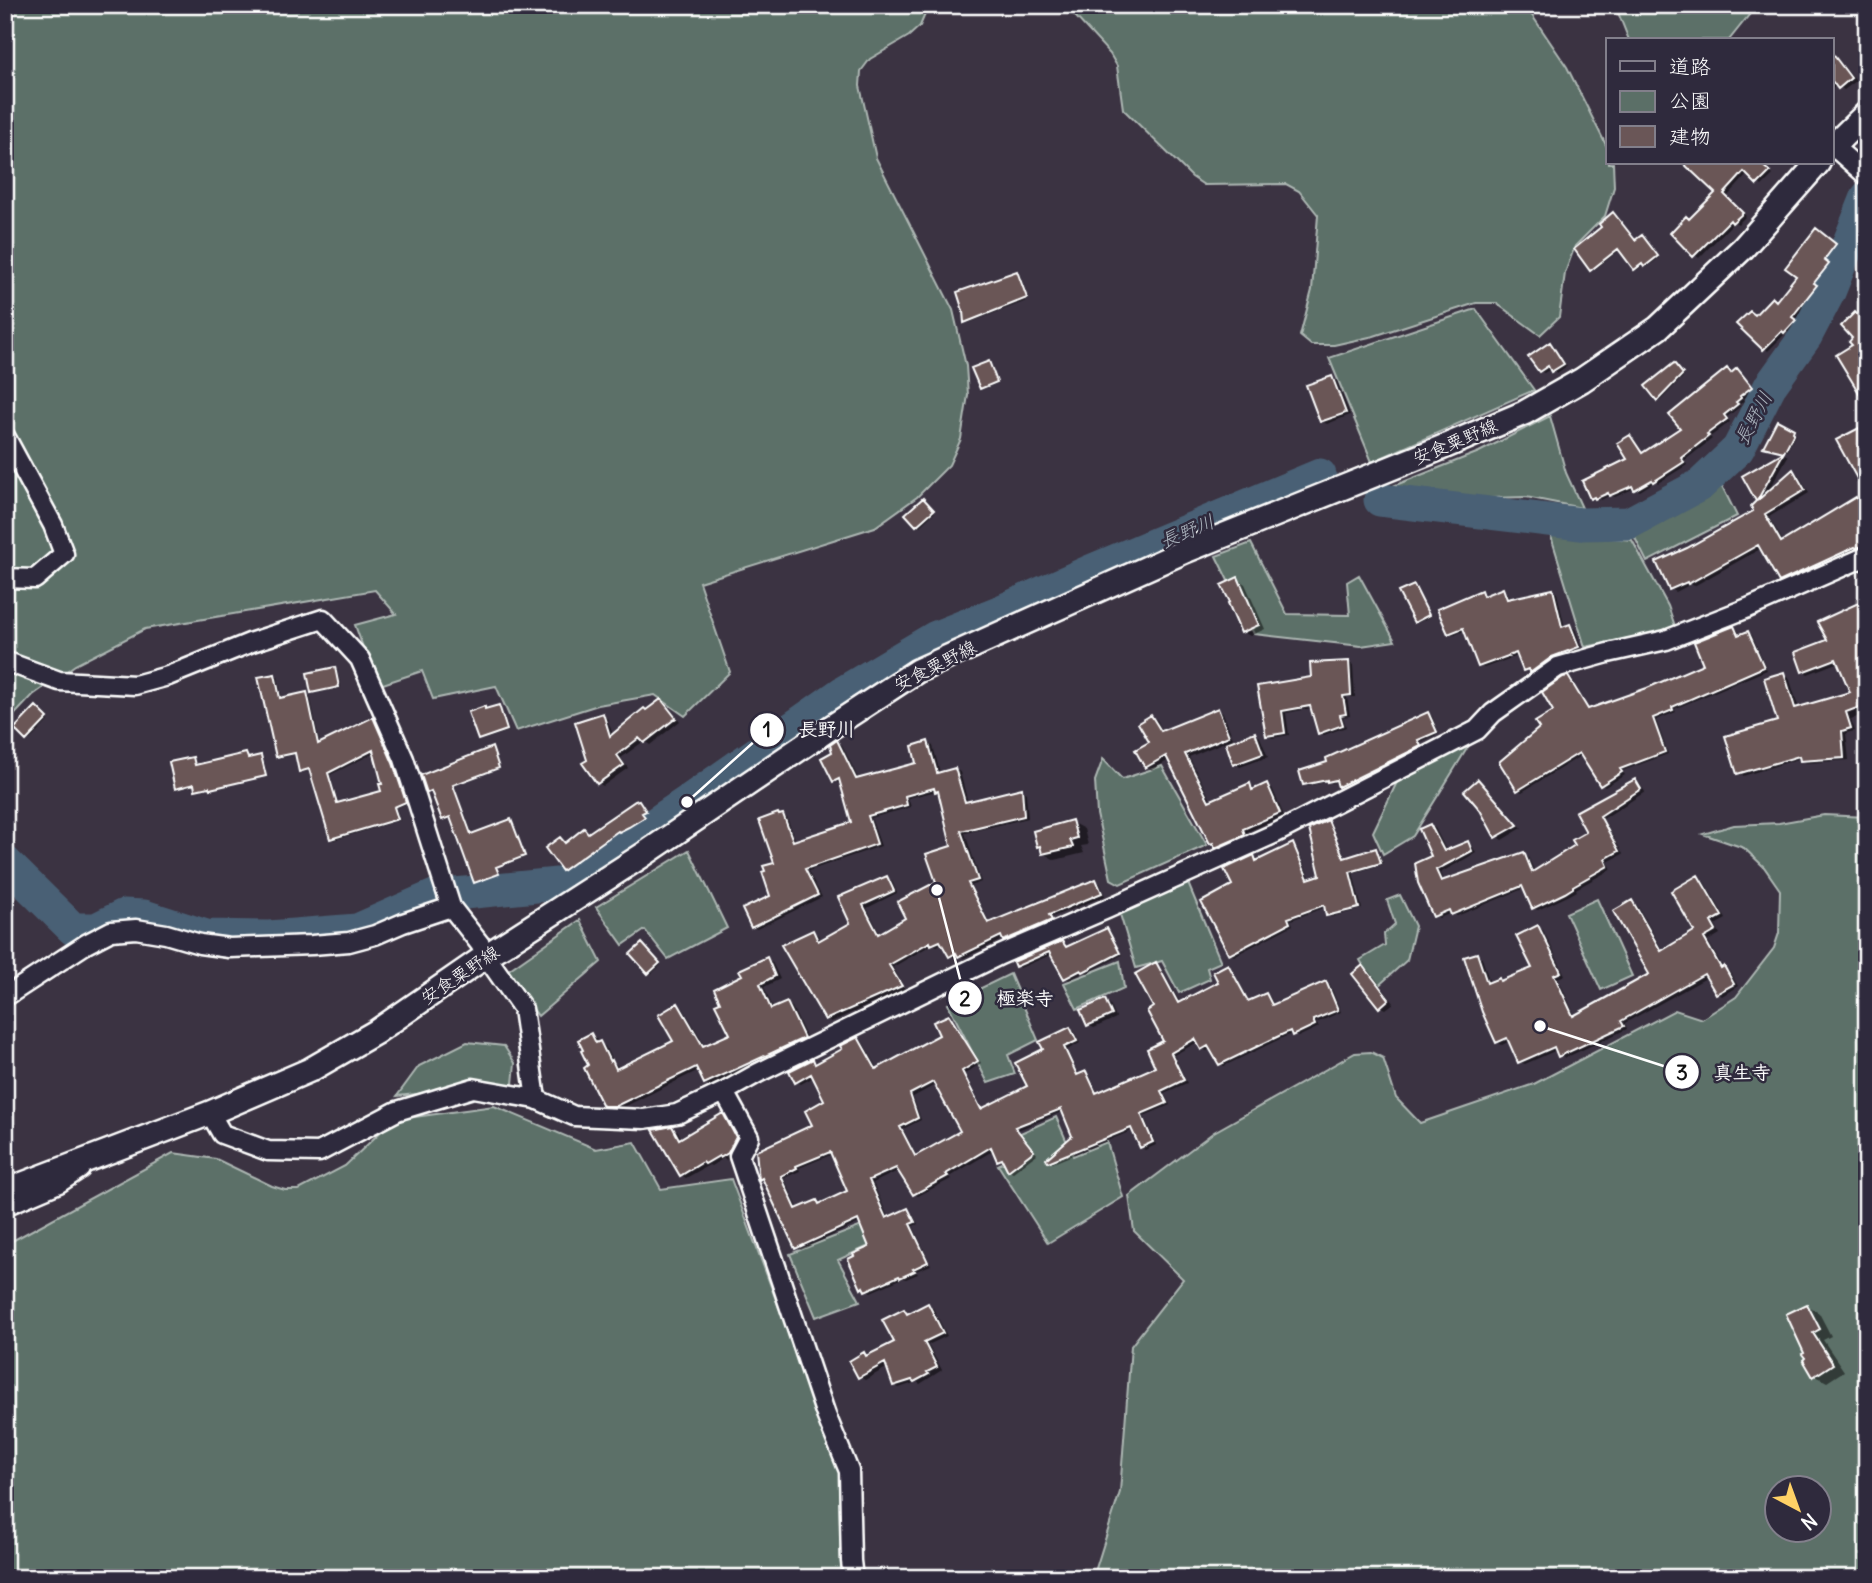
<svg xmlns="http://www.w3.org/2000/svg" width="1872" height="1583" viewBox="0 0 1872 1583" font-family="Delius,'Klee One',sans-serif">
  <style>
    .green { fill: #5b6f67; stroke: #adb7b3; stroke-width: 2; fill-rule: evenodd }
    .shadow { fill: #0007; fill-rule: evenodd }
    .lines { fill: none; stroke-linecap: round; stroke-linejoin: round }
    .river { stroke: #4a6074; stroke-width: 33 }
    .building { fill: #6a5657; stroke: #fff; stroke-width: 2; fill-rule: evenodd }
    .street-casing { stroke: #fff; stroke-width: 23 }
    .secondary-casing { stroke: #fff; stroke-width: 28 }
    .street { stroke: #2f2a3d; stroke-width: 18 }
    .secondary { stroke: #2f2a3d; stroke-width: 23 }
    .labels { text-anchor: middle; stroke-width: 5; stroke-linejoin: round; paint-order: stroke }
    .street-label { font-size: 18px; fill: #fff; stroke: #2f2a3d }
    .water-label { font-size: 19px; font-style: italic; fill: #aeb7c0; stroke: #2f2a3d }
    .leader { fill: none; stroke: #fff; stroke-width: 2.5 }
    .callout-dot { fill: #fff; stroke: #2f2a3d; stroke-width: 2.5 }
    .mark-label { font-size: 21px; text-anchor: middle; font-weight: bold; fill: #111 }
    .callout-label { font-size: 19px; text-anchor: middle; font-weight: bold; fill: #fff; stroke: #2f2a3d; stroke-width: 5; stroke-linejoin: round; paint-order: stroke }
  </style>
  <rect width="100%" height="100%" fill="#3b3342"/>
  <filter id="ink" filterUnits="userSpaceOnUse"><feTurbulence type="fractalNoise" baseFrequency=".0143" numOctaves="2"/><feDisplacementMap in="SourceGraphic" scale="14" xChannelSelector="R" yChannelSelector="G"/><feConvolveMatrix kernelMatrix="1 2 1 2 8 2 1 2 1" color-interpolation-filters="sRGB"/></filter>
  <g filter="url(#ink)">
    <!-- green -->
    <path class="green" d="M5 5H923L926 12 920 26 909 36 870 59 861 71 860 86 876 158 953 310 966 366 968 395 961 439 949 465 917 497 875 527 699 582 730 672 685 716 655 695 598 705 516 731 496 686 433 699 422 671 377 686 355 625 396 614 375 590 145 629 75 665 33 695 5 725Z
      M1065 5H1525L1567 67 1608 149V163H1613L1614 187 1605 216 1575 246 1565 273 1559 317 1540 335 1496 303H1476L1374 336 1334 345H1311L1300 336 1312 290 1318 215 1299 191 1286 184 1204 185 1192 177 1123 109 1117 66 1110 54Z
      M1611 5H1757L1729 40H1629L1619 15Z
      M1476 309 1534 390 1372 462 1329 358Z
      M1550 416 1566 473 1582 508 1526 497 1489 498 1441 504 1378 492 1479 452Z
      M1722 486 1737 516 1647 562 1632 532Z
      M1550 533 1632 540 1668 606 1676 629 1585 647Z
      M1251 543 1287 614 1350 615 1347 582 1359 575 1395 641 1361 646 1254 634 1216 556Z
      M1471 742 1413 836 1383 854 1373 832 1398 780Z
      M1103 759 1122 779 1162 766 1207 845 1120 884 1111 879 1097 814 1095 781Z
      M1824 815 1867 817V1578H1093L1120 1492 1131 1346 1183 1279 1134 1231 1129 1196 1214 1132 1355 1053 1371 1052 1383 1058 1396 1098 1420 1123 1534 1084 1675 1010 1702 1019 1736 997 1774 948 1779 933 1780 890 1764 867 1744 848 1703 834 1734 825 1779 823ZM1778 1488H1820V1530H1778Z
      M689 850 727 928 668 959 645 930 623 945 596 907Z
      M1185 876 1221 962 1207 968 1210 979 1179 993 1162 961 1136 968 1117 904Z
      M1400 895 1415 926 1407 960 1376 988 1360 960 1385 945 1384 934 1395 924 1387 900Z
      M1597 899 1632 976 1601 990 1566 913Z
      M580 920 601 962 538 1016 507 971Z
      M1120 961 1124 988 1077 1009 1064 983Z
      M1010 974 1038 1040 1008 1055 1015 1074 988 1083 948 1004Z
      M467 1042 504 1046 515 1063 513 1084 397 1096 419 1066Z
      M494 1106 596 1149 635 1142 661 1189 731 1179 839 1469 841 1578H5V1243L14 1240 173 1153 216 1159 272 1186 285 1190H299L345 1166 393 1120Z
      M1056 1117 1073 1156 1107 1142 1123 1197 1048 1243 998 1165 1024 1153 1014 1136Z
      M872 1222 880 1241 838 1260 860 1301 816 1317 790 1254Z"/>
    <!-- shadow -->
    <path class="shadow" d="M1832 53 1856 81 1844 90 1837 85 1832 89Z
      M1685 163H1760L1773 175 1762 186 1748 174 1727 197 1746 216 1738 224 1734 222 1699 258 1695 255 1690 220 1717 193Z
      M1614 214 1636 241 1642 237 1645 238 1659 258 1647 267 1644 265 1637 270 1621 249 1594 270 1592 269 1604 227Z
      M1820 233 1839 247 1826 263 1831 267 1817 286 1820 289 1795 320 1798 323 1789 333 1787 332 1768 351 1739 324 1756 316 1777 302 1798 275Z
      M1016 273 1020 275 1029 300 968 323 966 321Z
      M1550 344 1554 347 1567 366 1557 373 1551 369 1544 373 1540 371Z
      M988 363 991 365 998 383 983 389 981 388Z
      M1677 366 1684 376 1660 401 1658 400Z
      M1727 370 1732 374 1737 370 1741 373 1755 390 1743 399 1744 401 1739 405 1741 406 1727 417 1730 422 1710 437 1712 439 1684 461 1687 465 1658 483 1656 481 1640 491 1635 488 1615 497 1611 495 1601 500 1599 499 1596 500 1591 498 1630 459V437L1634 439 1643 454 1682 429Z
      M1332 378 1337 381 1350 415 1327 424 1321 421Z
      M1778 422 1795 432 1794 434 1795 435 1787 451 1767 447Z
      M1867 426V549H1861L1786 583 1781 581 1762 548 1694 586 1691 584 1676 592 1671 589 1688 549 1756 511 1759 501 1744 477 1784 454 1788 456 1767 494 1794 471 1798 474 1809 493 1769 517 1784 543 1867 493Z
      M926 501 935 512 920 526 907 514Z
      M1238 579 1245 584 1265 629 1250 636 1243 632Z
      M1414 587 1430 617 1417 623 1415 622Z
      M1502 590 1507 593 1510 600 1553 591 1557 593 1565 628 1570 626 1575 629 1582 649 1557 659 1536 674 1524 670 1517 656 1484 668 1479 666 1466 630 1454 635 1449 633 1481 592 1486 596Z
      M1867 601V714L1851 719 1855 731 1846 733 1849 760 1806 763 1801 758 1743 776 1738 773 1779 722 1784 674 1789 677 1799 709 1852 693 1839 662 1808 674 1803 671Z
      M1734 628 1738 630 1740 636 1748 633 1752 635 1767 670 1674 709 1676 712 1656 720 1668 754 1622 771 1625 775 1605 787 1601 785 1582 755 1522 792 1518 790 1542 728 1555 712 1568 678 1572 680 1590 711 1647 690 1706 665Z
      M1348 662 1353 665 1355 697H1347L1350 716 1343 717 1346 727 1324 735 1320 733 1312 708 1286 713 1289 735 1272 738 1267 735 1259 688 1313 678Z
      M335 669 337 670 341 688 315 693 313 692Z
      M275 676 278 677 282 699 307 694 310 696 320 745 373 719 376 720 396 766 408 803 396 808 400 820 334 840 331 838 311 770 304 772 301 770 297 754 280 758 277 756ZM376 752 385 785 383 792 339 804 330 775Z
      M662 701 666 704 680 721 650 745 644 741 621 758 628 768 603 786 598 783 589 760 602 715 607 718 613 735Z
      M499 706 501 708 509 731 482 740 480 739 484 708 488 710Z
      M38 710 49 720 30 740 27 739Z
      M1218 710 1223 713 1234 741 1255 734 1260 737 1268 757 1240 767 1235 763 1227 741 1189 757 1212 802 1250 785 1256 790 1267 785 1272 788 1284 816 1247 832 1249 837 1222 850 1211 843 1169 760 1152 770 1147 767 1152 743 1151 717 1157 720 1163 732Z
      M1428 714 1432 716 1439 734 1420 742 1424 748 1342 788 1339 786 1338 782 1332 783 1329 781 1308 786 1304 784 1329 763Z
      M837 742 842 745 859 780 919 764 928 743 933 746 940 773 955 769 960 772 968 803 1022 790 1026 793 1028 818 965 833 981 882 971 886 990 924 1095 881 1100 883 1105 896 1052 917 1055 923 1009 943 1004 939 964 958 960 956 955 958 950 955 944 943 937 946 933 944 893 967 905 989 831 1022 826 1019 813 932 818 935 821 941 852 923 840 898 887 878 892 881 897 893 867 908 880 934 907 919 938 883 953 847 940 792 937 791 908 798 911 807 871 818 881 846 808 871 822 897 757 929 752 927 772 897 783 815 787 818 796 842 853 823 842 782 839 783 834 781V753Z
      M492 749 494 751 500 768 454 786 473 835 511 821 513 822 526 857 497 867 500 875 477 883 475 882 452 818 445 820 443 819 433 792H428Z
      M246 754 249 759 260 756 263 758 267 776 214 789 211 787 199 790 196 785 179 789 176 788 193 758 195 760 197 766Z
      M1479 781 1484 784 1522 828 1502 840 1496 836Z
      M1635 781 1640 784 1645 792 1603 819 1623 854 1608 862 1612 869 1576 889 1577 891 1570 895 1538 910 1533 908 1525 888 1457 916 1452 913 1439 918 1434 915V857L1430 826 1435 828 1447 852 1467 843 1472 846 1476 853 1440 873 1444 882 1523 854 1528 857 1535 872 1577 846 1589 833 1578 813Z
      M638 802 643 805 649 814 646 816 648 820 634 829 624 834 622 833 567 872 563 870 561 839 566 844 584 831 589 833Z
      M1071 822 1084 829 1088 845 1081 846 1084 853 1055 860 1043 853 1039 846Z
      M1328 822 1331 824 1346 859 1376 850 1379 852 1383 864 1353 873 1362 909 1331 917 1328 915 1326 907 1291 920 1293 925 1234 956 1230 954 1234 886 1254 857 1258 862 1293 845 1296 847 1311 880 1322 876Z
      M1698 877 1703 880 1726 919 1715 925 1720 934 1708 941 1723 967 1729 971 1738 986 1722 996 1717 993 1708 977 1625 1023 1627 1029 1565 1058 1560 1055 1557 1050 1525 1064 1520 1062 1510 1041 1502 1045 1497 1042 1477 955 1482 958 1490 983 1499 980 1503 982 1534 969 1538 927 1543 930 1565 975 1558 978 1575 1016 1651 975 1632 902 1637 905 1663 951 1696 932Z
      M1107 930 1110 932 1122 955 1088 973 1085 972 1069 980 1066 978 1053 954 1020 968 1016 966 1062 942 1068 948Z
      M644 946 661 965 651 974 649 973Z
      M767 959 772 962 780 979 764 987 774 1010 787 1004 792 1007 808 1041 710 1086 705 1083 699 1070 622 1108H610L604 1105 591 1066V1035L596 1038 598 1044 605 1046 613 1063 617 1065 619 1070 676 1042 678 1005 683 1008 706 1047 732 1035 744 976Z
      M1156 964 1160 967 1181 1004 1220 982 1228 966 1232 969 1250 1002 1266 995 1270 997 1274 1006 1326 983 1330 985 1341 1012 1316 1023 1319 1027 1298 1037 1293 1034 1284 1037 1224 1066 1220 1064 1212 1048 1207 1051 1202 1049 1198 1042 1174 1055 1187 1083 1164 1093 1170 1105 1144 1116 1156 1145 1145 1150 1141 1147 1134 1130 1053 1163 1049 1160 1074 1136 1064 1111 1018 1130 1037 1154 1013 1172 1009 1170 1005 1161 1003 1163 999 1160 994 1150 949 1177 951 1179 918 1196 914 1194 900 1170 873 1183 889 1219 908 1210 912 1213 918 1224 913 1226 931 1265 916 1271 918 1274 906 1279 903 1278 871 1292 862 1287 872 1248 861 1222 801 1250 797 1248 765 1181 761 1179 815 1125 827 1101 814 1077 801 1084 796 1081 813 1061 818 1064 844 1050 858 1039 862 1041 879 1070 941 1036 949 1017 953 1020 981 1063 965 1074 983 1110 1029 1087 1045 1050 1070 1029 1074 1031 1080 1043 1067 1050 1079 1076 1086 1073 1090 1076 1098 1094 1158 1068 1166 1042 1156 1008ZM937 1084 962 1131 917 1157 903 1129 921 1120 913 1097ZM833 1154 850 1192 822 1205 816 1202 799 1210 784 1178 800 1171 799 1168Z
      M1363 967 1369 970 1394 1003 1386 1009 1380 1006Z
      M1104 1000 1110 1004 1116 1018 1094 1028 1088 1025Z
      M723 1115 728 1118 741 1141 733 1155 726 1160 724 1158 711 1166 709 1165 686 1178 681 1175 672 1128 678 1131 682 1140Z
      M928 1305 933 1308 947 1336 928 1345 942 1370 920 1384 917 1382 899 1388 894 1385 888 1367 865 1380 860 1377 864 1354 869 1357 896 1343 904 1311 910 1314Z
      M1807 1306 1819 1313 1831 1336 1823 1340 1844 1371 1827 1382 1814 1375Z"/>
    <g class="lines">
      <!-- river -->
      <path class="river" d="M1380 500 1581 524 1629 523 1700 485 1738 449 1770 386 1806 336 1830 290 1867 197
        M5 862 73 929H96L124 915 144 916 206 936 269 937 357 930 434 896 567 883 687 802 842 693 936 637 1001 611 1088 572 1320 475"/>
    </g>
    <!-- building -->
    <path class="building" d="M1832 53 1851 78 1838 89 1832 81Z
      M1683 163H1760L1770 172 1757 185 1744 172 1724 194 1743 213 1732 223 1730 220 1693 257 1670 233 1686 216 1689 219 1715 193Z
      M1613 212 1635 240 1642 235 1658 256 1644 267 1642 264 1634 270 1618 249 1590 271 1574 249 1601 227 1599 224Z
      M1816 228 1836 244 1824 260 1829 264 1814 283 1817 285 1792 317 1796 320 1784 333 1782 331 1763 350 1736 324 1750 311 1755 315 1772 297 1776 301 1796 276 1785 268Z
      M1017 271 1027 298 964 323 963 311 957 292Z
      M1855 312 1867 324V406L1836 355 1852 345 1849 342 1852 338 1841 326Z
      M1550 342 1564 364 1551 372 1548 366 1539 372 1528 357Z
      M989 361 997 382 980 389 971 368Z
      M1674 363 1683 374 1657 401 1645 386Z
      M1727 368 1731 373 1737 368 1752 387 1740 396 1741 398 1736 402 1738 404 1724 415 1727 419 1707 434 1709 436 1681 458 1684 462 1653 482 1652 480 1634 490 1632 486 1609 496 1608 493 1595 499 1594 497 1590 499 1582 481 1627 459 1617 443 1630 435 1642 453 1680 428 1669 415Z
      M1332 376 1346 413 1320 422 1306 385Z
      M1777 420 1794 429 1793 432 1794 433 1784 452 1763 447Z
      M1867 424V497L1836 440Z
      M1784 452 1757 501 1793 469 1805 490 1765 514 1781 542 1856 497 1867 516V545L1856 548 1855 547 1779 582 1758 545 1688 584 1687 582 1669 590 1656 562 1687 548 1753 511 1751 506 1756 501 1742 476Z
      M923 498 934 510 916 526 905 514Z
      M1238 577 1259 625 1241 633 1228 603 1230 602 1221 585Z
      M1414 585 1429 615 1414 623 1398 592Z
      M1503 588 1507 599 1553 589 1562 627 1570 624 1579 647 1552 657 1530 673 1528 669 1523 671 1516 653 1478 667 1463 628 1448 634 1437 609 1481 590 1483 596Z
      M1867 599V690L1860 693 1865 705 1846 712 1851 728 1842 731 1844 758 1800 761 1799 756 1737 774 1725 736 1777 721 1764 678 1784 672 1795 708 1850 692 1836 659 1802 672 1795 652 1827 640 1817 622Z
      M1734 626 1738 635 1748 631 1764 667 1672 707 1673 710 1653 718 1665 752 1620 769 1622 772 1600 786 1579 753 1517 791 1499 762 1539 728 1535 722 1553 711 1542 692 1563 677 1568 676 1588 709 1647 688 1703 664 1694 642Z
      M1349 661 1351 695 1343 696 1346 714 1340 715 1343 725 1318 734 1310 706 1282 711 1285 733 1266 736 1257 686 1311 677 1310 663Z
      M335 667 339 687 311 693 307 673Z
      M275 674 280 698 307 692 318 744 373 717 393 763 406 802 394 807 398 819 330 839 309 769 299 772 295 753 276 757 258 677ZM373 750 382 784H379L381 791 337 803 328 773Z
      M661 699 676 718 644 743 639 738 617 755 624 765 597 784 582 763 587 760 575 722 603 713 610 736 644 708 646 710Z
      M499 705 507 730 478 740 468 712 485 706V709Z
      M36 706 48 718 26 741 14 729Z
      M1218 708 1229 736 1185 754 1209 801 1250 783 1252 790 1267 783 1280 813 1243 829 1245 835 1215 848 1213 843 1210 844 1166 756 1145 768 1135 750 1149 742 1138 723 1151 715 1161 731Z
      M1428 712 1437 732 1418 740 1421 746 1338 787 1336 780 1327 782V780L1303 785 1299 771 1327 762 1326 758Z
      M1255 732 1263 754 1233 765 1226 743Z
      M837 740 856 779 916 763 912 746 928 741 937 773 955 768 965 802 1022 788 1024 816 961 831 978 880 968 883 988 923 1096 879 1102 893 1049 915 1052 920 1003 941 1001 936 958 957 956 953 949 957 940 941 931 945 930 942 889 965 902 986 825 1020 781 945 813 930 818 941 850 923 838 897 887 876 894 891 863 905 878 934 905 918 897 902 936 882 926 854 951 846 938 791 935 792 934 788 905 796 907 805 868 816 877 844 805 869 818 895 751 928 742 909 770 896 762 872 765 871 763 866 774 863 759 820 778 813 779 815 783 814 793 841 851 822 839 779 833 782 821 758 832 752 830 745Z
      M492 747 499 768 453 785 471 834 511 819 525 856 496 867 499 874 474 883 450 817 442 820 431 791 427 793 421 775Z
      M246 753 248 758 261 755 266 776 210 789 209 787 195 790 194 784 175 789 169 762 193 757 195 765Z
      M1478 779 1518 825 1495 838 1480 810 1464 791Z
      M1635 779 1641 789 1600 816 1619 851 1605 859 1608 866 1573 886V888L1565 893 1532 909 1522 886 1451 915 1449 910 1433 917 1418 883 1415 863 1431 856 1419 829 1430 824 1444 851 1468 841 1472 851 1436 870 1441 881 1524 852 1532 872 1575 845 1572 840 1586 832 1575 812Z
      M639 800 646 811 642 813 645 817 629 827 619 832 618 831 562 871 545 848 560 837 565 843 584 828 588 833 635 801Z
      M1072 820 1077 838 1070 840 1073 847 1042 854 1040 846 1037 847 1033 831Z
      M1328 820 1344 858 1376 848 1381 863 1350 872 1359 908 1326 916 1324 905 1288 918 1290 923 1229 955 1201 902 1232 885 1224 869 1254 855 1256 861 1293 843 1308 879 1320 875 1309 829Z
      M1698 875 1722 916 1711 922 1716 931 1704 938 1721 968 1724 966 1734 984 1716 994 1704 974 1621 1021 1624 1026 1558 1057 1554 1047 1518 1063 1507 1038 1496 1043 1482 1012 1464 957 1477 953 1487 983 1499 978 1500 981 1532 968 1516 936 1538 925 1561 972 1554 975 1573 1016 1649 974 1613 911 1632 900 1661 951 1694 931 1671 891Z
      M1107 928 1120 953 1083 972 1081 970 1064 979 1049 952 1015 967 1013 962 1062 941 1066 947Z
      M642 943 660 963 648 974 630 954Z
      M767 957 775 976 760 984 771 1009 787 1002 804 1038 704 1084 696 1067 616 1106H603L584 1068 588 1065 581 1051 583 1050 578 1040 591 1033 596 1043 600 1041 610 1062 612 1060 616 1069 673 1041 658 1015 678 1003 703 1046 730 1034 715 1004 720 1002 714 989 742 975 739 970Z
      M1156 962 1178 1003 1218 982 1213 972 1228 964 1248 1001 1266 993 1272 1005 1326 981 1338 1010 1313 1020 1315 1025 1292 1036 1290 1031 1279 1036 1219 1065 1208 1046 1201 1050 1195 1039 1171 1053 1184 1080 1161 1091 1167 1103 1141 1114 1153 1142 1140 1148 1131 1128 1048 1162 1046 1159 1072 1136 1061 1109 1015 1127 1034 1151 1008 1171 1002 1159 997 1161 991 1147 946 1174 948 1176 913 1195 896 1168 869 1180 886 1218 908 1208 915 1222 910 1224 928 1262 913 1269 915 1271 900 1278 899 1276 865 1291 863 1287 861 1289 848 1259 854 1256 853 1254 869 1247 858 1220 795 1249 762 1178 759 1180 756 1151 812 1125 805 1111 824 1100 811 1074 795 1083 789 1071 813 1059 815 1064 842 1049 840 1046 858 1037 876 1069 939 1035 933 1022 949 1015 978 1061 962 1071 981 1109 1027 1086 1015 1063 1043 1049 1039 1042 1070 1027 1077 1041 1064 1047 1077 1075 1086 1071 1096 1093 1155 1067 1147 1049 1163 1041 1147 1011 1153 1007 1135 974ZM933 1082 960 1131 915 1156 900 1127 918 1118 910 1094ZM830 1152 847 1191 819 1204 817 1200 796 1209 781 1176 797 1168 796 1166Z
      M1363 965 1389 999 1379 1008 1352 974Z
      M1105 999 1112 1015 1087 1026 1080 1010Z
      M723 1113 736 1137 728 1153 720 1158 719 1156 705 1164 703 1162 680 1176 653 1130 672 1126 679 1139Z
      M928 1303 943 1333 924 1342 937 1367 927 1372 929 1374 914 1382 912 1380 893 1386 885 1363 858 1378 849 1361 864 1352 866 1356 894 1342 882 1320 904 1309 907 1314Z
      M1807 1304 1820 1329 1813 1333 1833 1364 1813 1377 1803 1360 1805 1358 1802 1354 1804 1353 1786 1314Z"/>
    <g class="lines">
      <!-- street casing -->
      <g class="street-casing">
        <path id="street" d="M1833 146 1867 176
          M5 436 53 525 64 554 35 579 5 578
          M5 661 59 681 135 685 168 676 252 642 323 619 360 659 404 759 451 907 480 944 486 956 523 1009 536 1099 574 1116 644 1119 677 1114 724 1092 758 1073 1000 955 1107 909 1276 833 1477 730 1493 713 1558 667 1608 653 1666 640 1748 608 1867 556
          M5 997 86 944 111 931 136 929 166 934 200 944 229 948 312 945 349 942 375 935 403 923 451 907
          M724 1092 749 1137 739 1156 826 1415 849 1471 851 1561 853 1578
          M210 1113 222 1134 268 1151 319 1152 397 1111 473 1088 536 1099
          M5 1206 59 1183 80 1169"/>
      </g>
      <!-- secondary casing -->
      <g class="secondary-casing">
        <path id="secondary" d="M1832 147 1867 113
          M5 1191 210 1113 310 1070 376 1032 486 956 643 855 833 726 917 671 1185 551 1441 448 1524 413 1582 380 1658 328 1743 248 1818 163"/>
      </g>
      <!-- street -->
      <use href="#street" class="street"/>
      <!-- secondary -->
      <use href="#secondary" class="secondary"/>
    </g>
  </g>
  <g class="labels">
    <!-- street labels -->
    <g class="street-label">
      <text transform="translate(1455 442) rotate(-23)" y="6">安食粟野線</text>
      <text transform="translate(935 666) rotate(-27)" y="6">安食粟野線</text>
      <text transform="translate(460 975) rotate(-34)" y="6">安食粟野線</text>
    </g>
    <!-- water labels -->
    <g class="water-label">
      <text transform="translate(1753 418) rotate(-62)" y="7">長野川</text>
      <text transform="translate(1187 531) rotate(-23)" y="7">長野川</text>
    </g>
  </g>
  <!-- callouts -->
  <path class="leader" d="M687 802L767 730M937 890L965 998M1540 1026L1682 1072"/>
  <g class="callout-dot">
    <circle cx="687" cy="802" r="7"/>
    <circle cx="937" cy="890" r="7"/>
    <circle cx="1540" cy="1026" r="7"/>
    <circle cx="767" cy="730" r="18"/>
    <circle cx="965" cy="998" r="18"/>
    <circle cx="1682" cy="1072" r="18"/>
  </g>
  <g class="mark-label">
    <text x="767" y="737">1</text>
    <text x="965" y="1006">2</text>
    <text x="1682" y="1080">3</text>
  </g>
  <g class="callout-label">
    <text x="827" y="736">長野川</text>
    <text x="1025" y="1005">極楽寺</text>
    <text x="1742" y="1079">真生寺</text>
  </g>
  <!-- margin -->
  <rect width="1872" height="1583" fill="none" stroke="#2f2a3d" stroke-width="28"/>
  <rect x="14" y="14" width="1844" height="1555" fill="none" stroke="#fff" stroke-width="2.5" filter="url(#ink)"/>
  <!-- legend -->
  <rect x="1606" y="38" width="228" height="126" fill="#2f2a3d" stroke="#827f8b" stroke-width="2"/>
  <rect x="1620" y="61" width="35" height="10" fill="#2f2a3d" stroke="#827f8b" stroke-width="2"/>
  <text x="1669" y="74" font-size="21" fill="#ffffff">道路</text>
  <rect x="1620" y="91" width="35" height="21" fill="#5b6f67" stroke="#827f8b" stroke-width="2"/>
  <text x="1669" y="108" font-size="21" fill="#ffffff">公園</text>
  <rect x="1620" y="126" width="35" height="21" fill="#6a5657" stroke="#827f8b" stroke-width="2"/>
  <text x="1669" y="144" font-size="21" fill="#ffffff">建物</text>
  <!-- north arrow -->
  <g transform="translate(1798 1509) rotate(139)"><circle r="33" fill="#2f2a3d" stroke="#827f8b" stroke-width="2"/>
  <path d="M0-5L12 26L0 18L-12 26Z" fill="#ffd166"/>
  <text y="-10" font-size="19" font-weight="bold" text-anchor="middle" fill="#ffffff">N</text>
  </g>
</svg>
